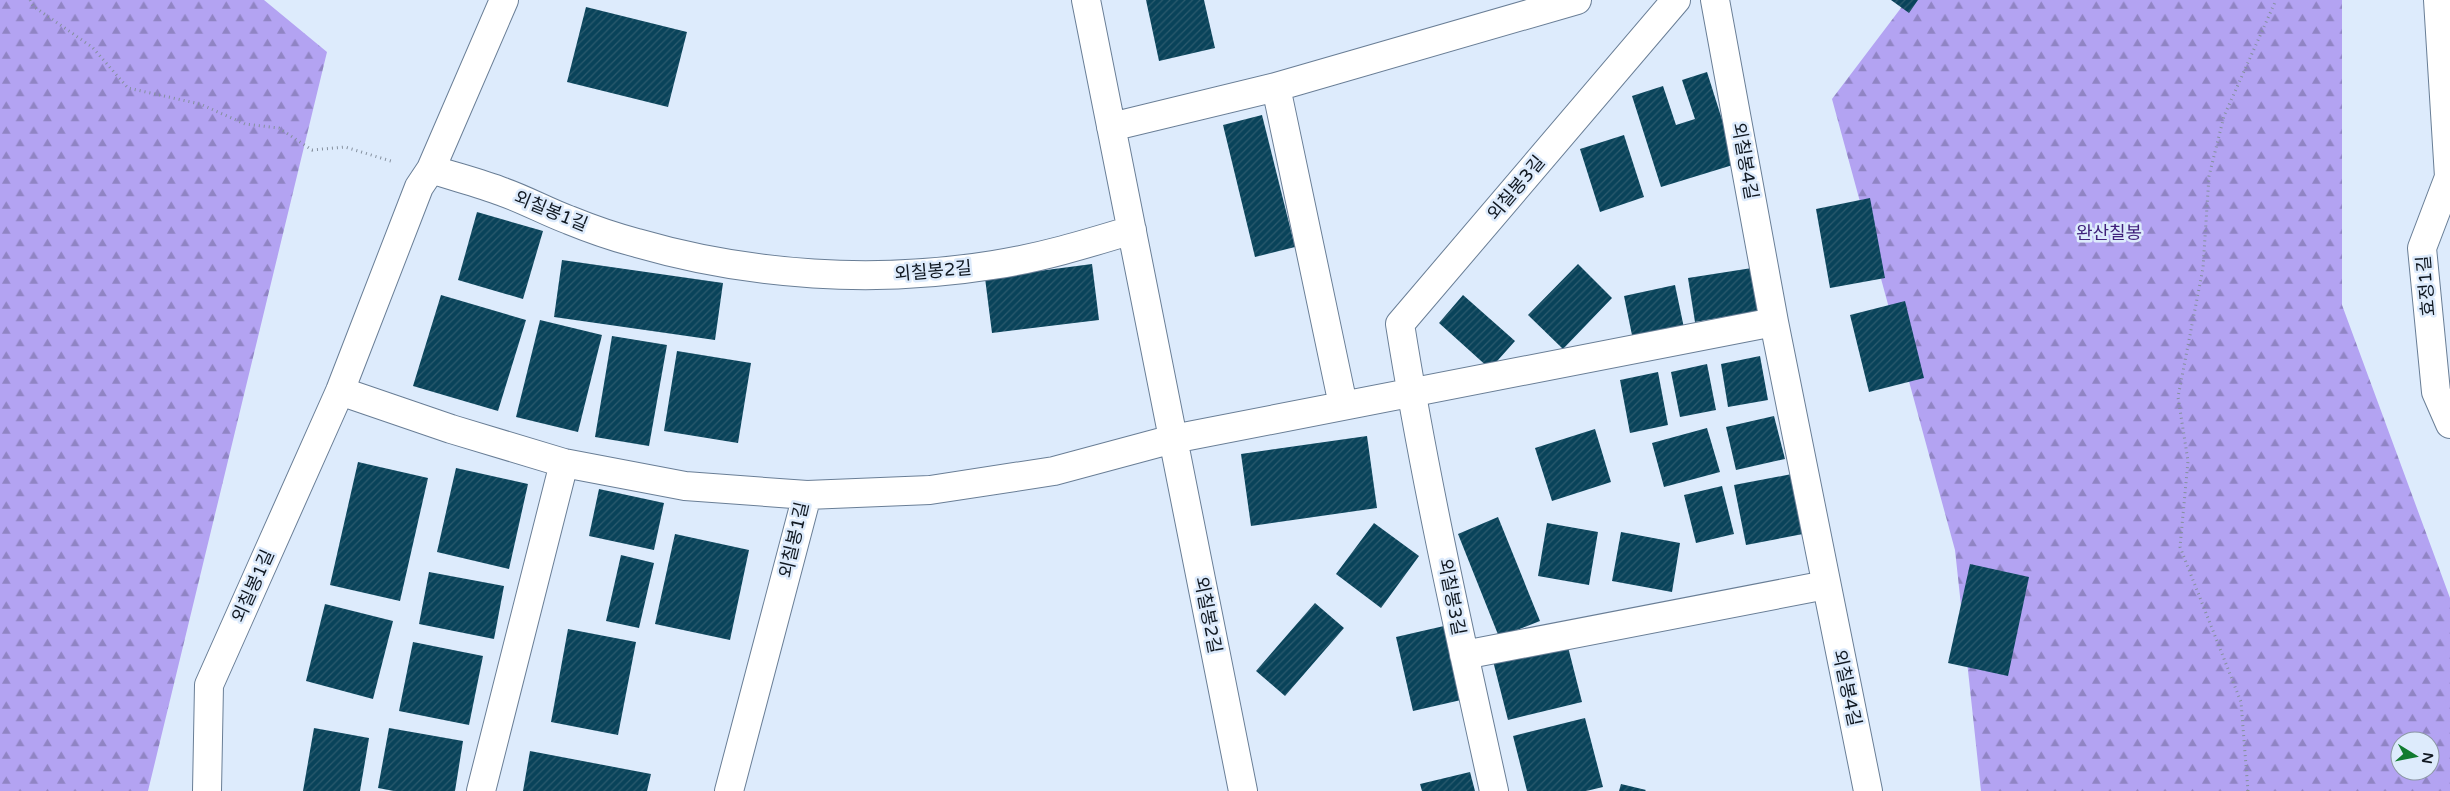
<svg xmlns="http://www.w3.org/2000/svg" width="2450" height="791" viewBox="0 0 2450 791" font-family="'Varela Round','Noto Sans KR',sans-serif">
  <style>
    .forest { fill: url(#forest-firs); fill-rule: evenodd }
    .building { fill: url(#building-hatch) }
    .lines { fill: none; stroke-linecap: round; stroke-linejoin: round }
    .minor-casing { stroke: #697e96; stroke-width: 30 }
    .path { stroke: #85909e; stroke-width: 3; stroke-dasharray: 1 4; stroke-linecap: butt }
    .minor { stroke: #fff; stroke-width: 28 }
    .labels { text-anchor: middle; stroke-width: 5; stroke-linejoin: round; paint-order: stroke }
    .street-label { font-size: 18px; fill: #101821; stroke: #ddebfc }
    .park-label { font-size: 18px; fill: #3f207a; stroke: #ddebfc }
  </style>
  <defs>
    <pattern id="forest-firs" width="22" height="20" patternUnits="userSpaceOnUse" patternTransform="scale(1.25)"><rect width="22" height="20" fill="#b3a3f2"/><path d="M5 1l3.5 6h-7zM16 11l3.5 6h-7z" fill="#9084c4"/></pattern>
    <pattern id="building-hatch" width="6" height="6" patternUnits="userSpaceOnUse" patternTransform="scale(1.25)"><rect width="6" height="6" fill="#09435a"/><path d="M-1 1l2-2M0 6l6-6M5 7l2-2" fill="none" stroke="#2c5b6e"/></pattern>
  </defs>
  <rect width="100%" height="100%" fill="#ddebfc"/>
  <!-- forest -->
  <path class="forest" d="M0 0H264L327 52 148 791H0Z
    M1907 0H2342V305L2450 598V791H1981L1955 550 1832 99ZM2400 741H2430V771H2400Z"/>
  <!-- building -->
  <path class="building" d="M1146 0H1204L1215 48 1159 61Z
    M1891 0H1918L1909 13Z
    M586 7 687 32 668 107 567 82Z
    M1707 72 1736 164 1661 187 1632 96 1663 86 1676 125 1695 119 1682 80Z
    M1262 115 1295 247 1255 257 1223 125Z
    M1624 135 1644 197 1600 212 1580 149Z
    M1870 198 1885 278 1830 288 1816 209Z
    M477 212 543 231 523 299 458 280Z
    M562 260 723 283 715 340 554 317Z
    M1092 264 1099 320 992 333 985 278Z
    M1578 264 1612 298 1563 349 1528 315Z
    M1752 268 1759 311 1695 322 1688 278Z
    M1675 285 1684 328 1633 340 1624 296Z
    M441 295 526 320 498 411 413 386Z
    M1463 295 1515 341 1490 369 1439 323Z
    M1905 301 1924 378 1869 392 1850 315Z
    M540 320 602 335 578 432 516 417Z
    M612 336 667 345 649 446 595 437Z
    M677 351 751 363 738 443 664 431Z
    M1760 356 1768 400 1728 407 1721 364Z
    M1707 364 1716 410 1680 417 1671 372Z
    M1658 372 1668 425 1630 433 1620 380Z
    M1774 416 1785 459 1736 470 1726 427Z
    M1707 428 1720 472 1664 487 1652 443Z
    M1595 429 1611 482 1552 501 1535 448Z
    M1367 436 1377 508 1251 526 1241 454Z
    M358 462 428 478 400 601 330 585Z
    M456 468 528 484 509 569 437 552Z
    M1792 474 1803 534 1746 545 1734 485Z
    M1722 486 1734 534 1696 543 1684 495Z
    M599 489 664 503 654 550 589 536Z
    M1498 517 1540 621 1499 637 1458 534Z
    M1374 523 1419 556 1381 608 1336 574Z
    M1547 523 1598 532 1589 585 1538 576Z
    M1621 532 1680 543 1672 592 1612 581Z
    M675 534 749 550 730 640 655 624Z
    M621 555 654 563 639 628 606 621Z
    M1970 564 2029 577 2008 676 1948 663Z
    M429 572 504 586 494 639 419 624Z
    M1315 603 1344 628 1285 696 1256 671Z
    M325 604 393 621 373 699 306 681Z
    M1444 626 1461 700 1413 711 1396 637Z
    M568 629 636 642 618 735 551 722Z
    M413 642 483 656 469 725 399 711Z
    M1567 643 1582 702 1508 720 1493 661Z
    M1585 718 1603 787 1586 791H1527L1513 736Z
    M314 728 369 738 360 791H303Z
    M389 728 463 741 455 791H394L378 788Z
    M530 751 651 774 647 791H523Z
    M1470 772 1475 791H1422L1420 784Z
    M1621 784 1646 790 1645 791H1619Z"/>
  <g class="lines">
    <!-- minor casing -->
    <g class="minor-casing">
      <path id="minor" d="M1086 0 1243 791
        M1715 0 1774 322 1868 791
        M2438 0 2449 177 2422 248 2436 392 2450 424
        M1111 127 1276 87
        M431 169C455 177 480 183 503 192 526 200 547 212 569 220 591 229 614 237 637 243 751 276 875 284 993 265 1040 258 1086 244 1132 230
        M340 391 451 429 564 463 685 486 807 495 930 490 1054 471 1173 439 1774 322
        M1343 405 1276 87 1577 0
        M1464 655 1826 585
        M207 791 209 685 340 391 419 187 431 169 504 0
        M481 791 564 463
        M729 791 807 495
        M1494 791C1460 636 1425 481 1400 324L1676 0"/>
    </g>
    <!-- path -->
    <path class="path" d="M30 0 33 6 92 47 128 88 200 104 245 124 279 128 312 150 345 147 394 162
      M2248 791 2241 702 2180 547 2188 461 2178 397 2203 268 2209 176 2224 116 2276 0"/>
    <!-- minor -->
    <use href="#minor" class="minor"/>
  </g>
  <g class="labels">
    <!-- street labels -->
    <g class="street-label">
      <text transform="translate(1745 161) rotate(80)" y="6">외칠봉4길</text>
      <text transform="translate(1516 188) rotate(-50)" y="6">외칠봉3길</text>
      <text transform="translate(551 211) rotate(22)" y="6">외칠봉1길</text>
      <text transform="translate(933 271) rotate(-5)" y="6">외칠봉2길</text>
      <text transform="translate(2426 286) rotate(-95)" y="6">효정1길</text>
      <text transform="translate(794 540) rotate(-77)" y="6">외칠봉1길</text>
      <text transform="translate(253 586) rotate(-66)" y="6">외칠봉1길</text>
      <text transform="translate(1452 597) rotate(79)" y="6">외칠봉3길</text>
      <text transform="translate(1208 615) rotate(79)" y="6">외칠봉2길</text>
      <text transform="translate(1847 688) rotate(78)" y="6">외칠봉4길</text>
    </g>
    <!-- park labels -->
    <g class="park-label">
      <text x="2109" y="239">완산칠봉</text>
    </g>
  </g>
  <!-- north arrow -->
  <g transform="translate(2415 756) rotate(100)"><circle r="24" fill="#ddebfc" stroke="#8b97a4"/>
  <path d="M0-4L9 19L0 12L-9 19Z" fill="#107b30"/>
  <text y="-8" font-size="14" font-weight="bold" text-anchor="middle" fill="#101821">N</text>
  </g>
</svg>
